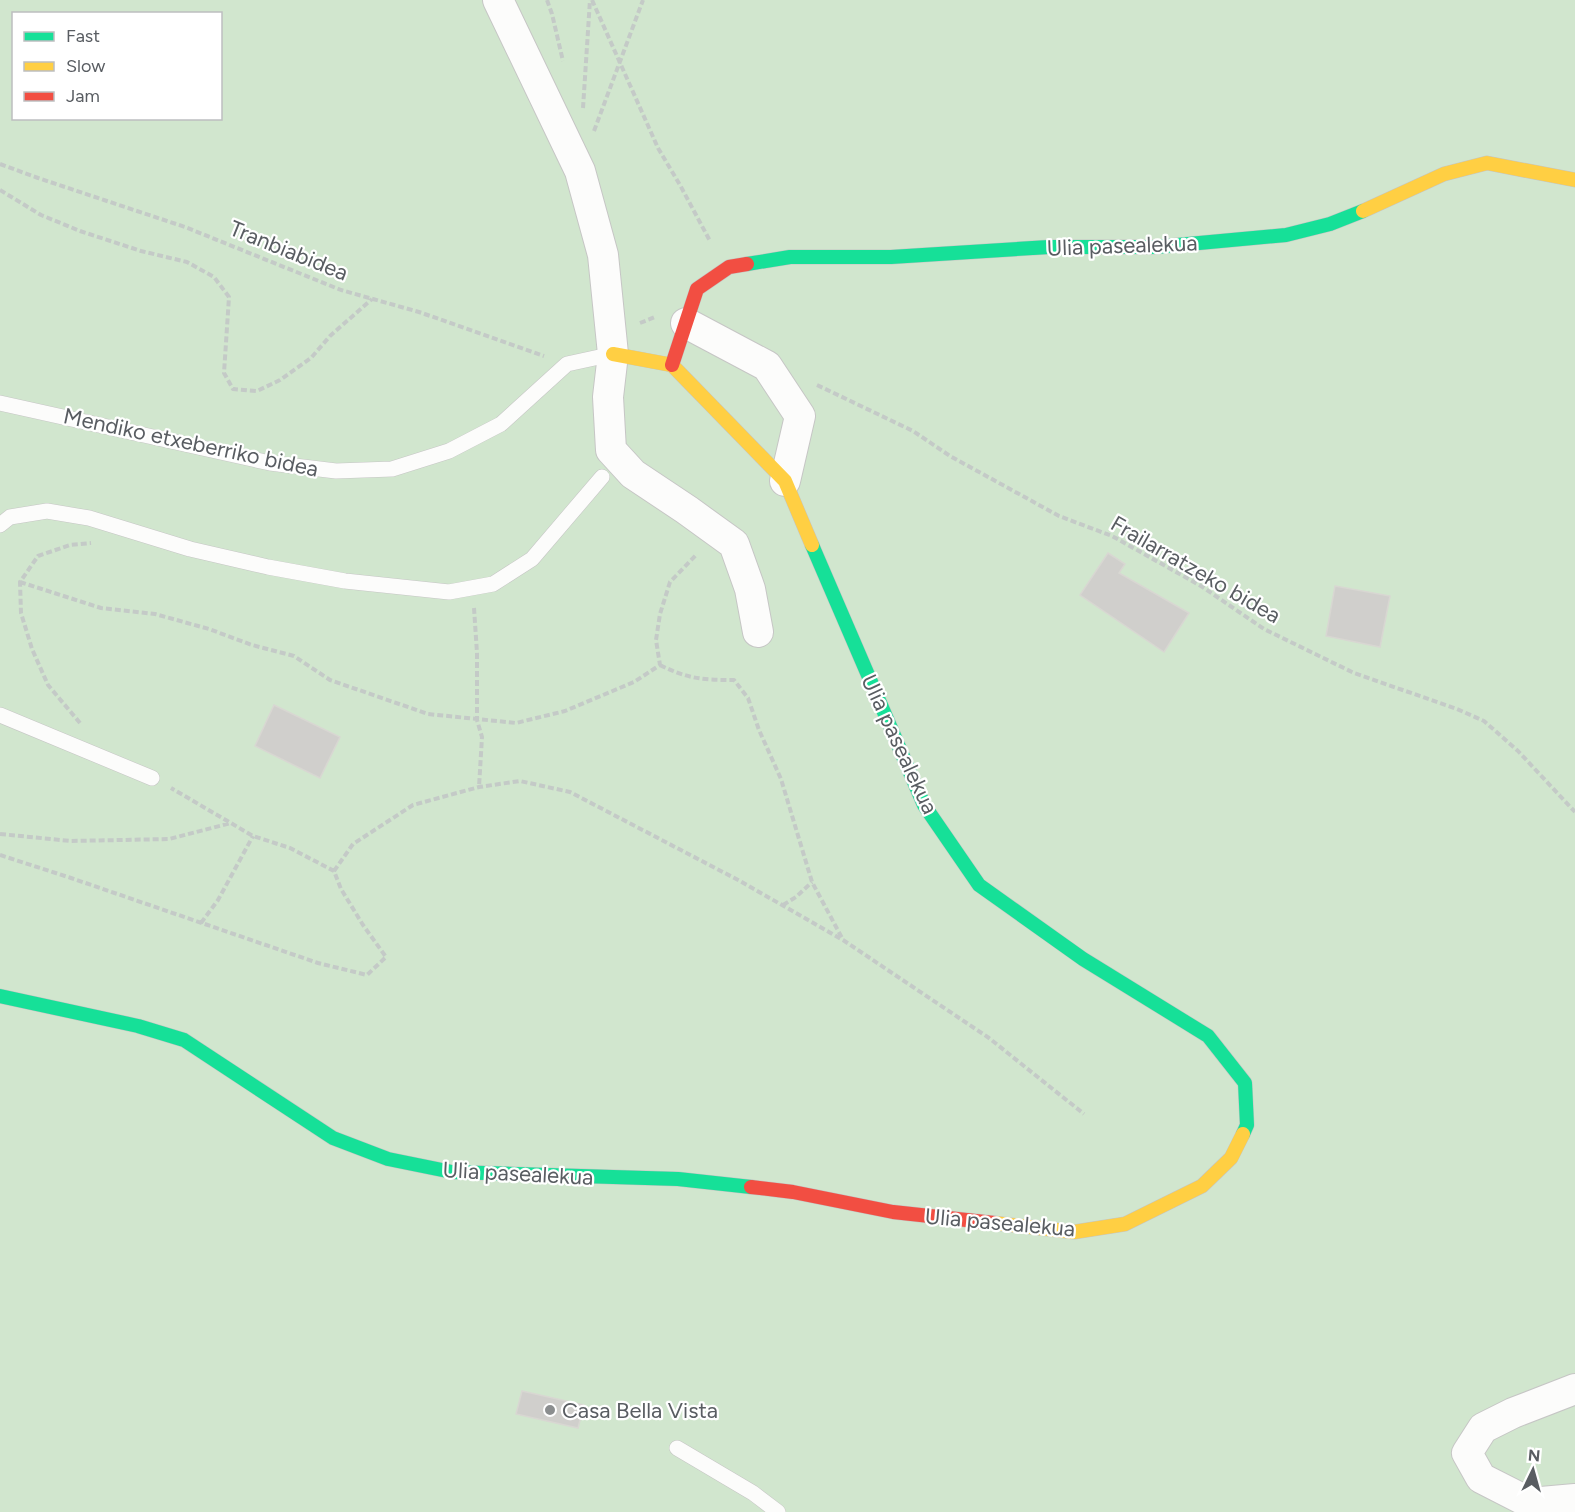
<svg xmlns="http://www.w3.org/2000/svg" width="1575" height="1512" viewBox="0 0 1575 1512" font-family="Figtree,sans-serif">
  <style>
    .green { fill: #d1e6ce; fill-rule: evenodd }
    .building { fill: #d0cfcc; stroke: #d8d7d2; stroke-width: 1.5 }
    .lines { fill: none; stroke-linecap: round; stroke-linejoin: round }
    .lane-casing { stroke: #c6c6c5; stroke-width: 16 }
    .street-casing { stroke: #c6c6c5; stroke-width: 32 }
    .fast-casing { stroke: #c5c5c4; stroke-width: 15 }
    .slow-casing { stroke: #c5c5c4; stroke-width: 15 }
    .jam-casing { stroke: #c5c5c4; stroke-width: 15 }
    .path { stroke: #c4cac7; stroke-width: 4; stroke-dasharray: 6 3; stroke-linecap: butt }
    .lane { stroke: #fcfcfb; stroke-width: 15 }
    .street { stroke: #fcfcfb; stroke-width: 30 }
    .fast { stroke: #16e098; stroke-width: 14 }
    .slow { stroke: #ffcf43; stroke-width: 14 }
    .jam { stroke: #f24e42; stroke-width: 14 }
    .poi-dot { fill: #8b8e8f; stroke: #fff; stroke-width: 2 }
    .labels { text-anchor: middle; stroke-width: 4.5; stroke-linejoin: round; paint-order: stroke }
    .street-label { font-size: 22px; fill: #595d62; stroke: #fff }
    .poi-label { font-size: 22px; fill: #595d62; stroke: #fff; text-anchor: start }
  </style>
  <rect width="100%" height="100%" fill="#e9e8e3"/>
  <!-- green -->
  <path class="green" d="M0 0H1575V1512H0ZM14 14H220V118H14Z"/>
  <!-- building -->
  <path class="building" d="M1108 553 1125 564 1119 573 1189 613 1164 652 1080 595Z
    M1335 586 1390 596 1380 647 1326 636Z
    M274 705 340 737 320 778 255 746Z
    M522 1391 584 1405 578 1428 516 1414Z"/>
  <g class="lines">
    <!-- lane casing -->
    <g class="lane-casing">
      <path id="lane" d="M0 403 270 463 336 471 392 469 449 451 501 424 567 364 613 354
        M0 525 10 517 47 511 89 518 190 549 268 567 345 581 449 592 493 584 532 559 602 477
        M0 715 152 778
        M677 1448 753 1493 778 1512"/>
    </g>
    <!-- street casing -->
    <g class="street-casing">
      <path id="street" d="M498 0 580 171 603 255 613 354 608 397 611 450 633 474 687 510 734 544 750 589 758 632
        M686 323 767 366 800 416 785 481
        M1575 1389 1513 1413 1483 1428 1467 1453 1481 1478 1530 1503 1575 1499"/>
    </g>
    <!-- fast casing -->
    <g class="fast-casing">
      <path id="fast" d="M747 264 790 257H891L1049 247H1156L1286 235 1330 224 1363 211
        M812 545 924 805 979 885 1083 959 1208 1036 1245 1083 1247 1125 1243 1134
        M0 996 138 1026 184 1040 333 1138 388 1159 452 1172 678 1179 751 1187"/>
    </g>
    <!-- slow casing -->
    <g class="slow-casing">
      <path id="slow" d="M1363 211 1444 174 1487 163 1575 180
        M613 354 672 365 785 481 812 545
        M994 1223 1074 1232 1125 1224 1202 1186 1231 1158 1243 1134"/>
    </g>
    <!-- jam casing -->
    <g class="jam-casing">
      <path id="jam" d="M672 365 697 289 729 267 747 264
        M751 1187 793 1192 893 1212 994 1223"/>
    </g>
    <!-- path -->
    <path class="path" d="M547 0 552 14 563 61
      M592 0 658 148 680 185 710 241
      M583 108 590 0
      M594 131 643 0
      M0 164 38 178 185 227 341 290 419 312 544 356
      M0 190 41 215 80 231 141 251 187 262 214 277 229 297 224 373 233 389 257 391 280 380 311 358 330 336 372 299
      M640 323 655 317
      M817 385 913 431 950 456 1059 516 1112 536 1201 586 1264 629 1354 673 1457 709 1484 721 1518 751 1575 812
      M20 582 101 608 155 614 209 629 252 645 294 656 330 680 428 714 516 723 565 711 634 682 660 665 656 640 660 614 670 582 697 554
      M474 608 477 653V720L482 737 479 787
      M660 665C688 679 703 680 734 680L748 698 759 730 781 779 812 882 842 938
      M80 723 48 685 32 649 21 613 20 582 38 556 70 545 91 543
      M0 834 71 841 169 839 231 823
      M0 855 71 878 318 963 367 975 386 957 363 925 341 889 334 871 290 848 253 836 171 788
      M334 871 353 844 413 805 479 787 520 781 570 792 740 881 843 940 989 1038 1084 1114
      M783 905 796 897 812 882
      M201 923 218 900 253 836"/>
    <!-- lane -->
    <use href="#lane" class="lane"/>
    <!-- street -->
    <use href="#street" class="street"/>
    <!-- fast -->
    <use href="#fast" class="fast"/>
    <!-- slow -->
    <use href="#slow" class="slow"/>
    <!-- jam -->
    <use href="#jam" class="jam"/>
  </g>
  <!-- markers -->
  <circle class="poi-dot" cx="550" cy="1410" r="6"/>
  <g class="labels">
    <!-- street labels -->
    <g class="street-label">
      <text transform="translate(1122 245) rotate(-2)" y="8">Ulia pasealekua</text>
      <text transform="translate(289 250) rotate(22)" y="8">Tranbiabidea</text>
      <text transform="translate(191 442) rotate(12)" y="8">Mendiko etxeberriko bidea</text>
      <text transform="translate(1196 569) rotate(30)" y="8">Frailarratzeko bidea</text>
      <text transform="translate(900 744) rotate(65)" y="8">Ulia pasealekua</text>
      <text transform="translate(518 1173) rotate(3)" y="8">Ulia pasealekua</text>
      <text transform="translate(1000 1222) rotate(5)" y="8">Ulia pasealekua</text>
    </g>
    <!-- poi labels -->
    <g class="poi-label">
      <text x="562" y="1418">Casa Bella Vista</text>
    </g>
  </g>
  <!-- legend -->
  <rect x="12" y="12" width="210" height="108" fill="#ffffff" stroke="#bdbec0" stroke-width="1.5"/>
  <rect x="24" y="32" width="30" height="9" fill="#16e098" stroke="#bdbec0" stroke-width="1.5"/>
  <text x="66" y="42" font-size="18" fill="#595d62">Fast</text>
  <rect x="24" y="62" width="30" height="9" fill="#ffcf43" stroke="#bdbec0" stroke-width="1.5"/>
  <text x="66" y="72" font-size="18" fill="#595d62">Slow</text>
  <rect x="24" y="92" width="30" height="9" fill="#f24e42" stroke="#bdbec0" stroke-width="1.5"/>
  <text x="66" y="102" font-size="18" fill="#595d62">Jam</text>
  <!-- north arrow -->
  <g transform="translate(1533 1470) rotate(5)" stroke="#ffffff" stroke-width="4.5" paint-order="stroke">
  <path d="M0-4.5L10 22L0 15L-10 22Z" fill="#595d62"/>
  <text y="-9" font-size="16" font-weight="bold" text-anchor="middle" fill="#595d62">N</text>
  </g>
</svg>
